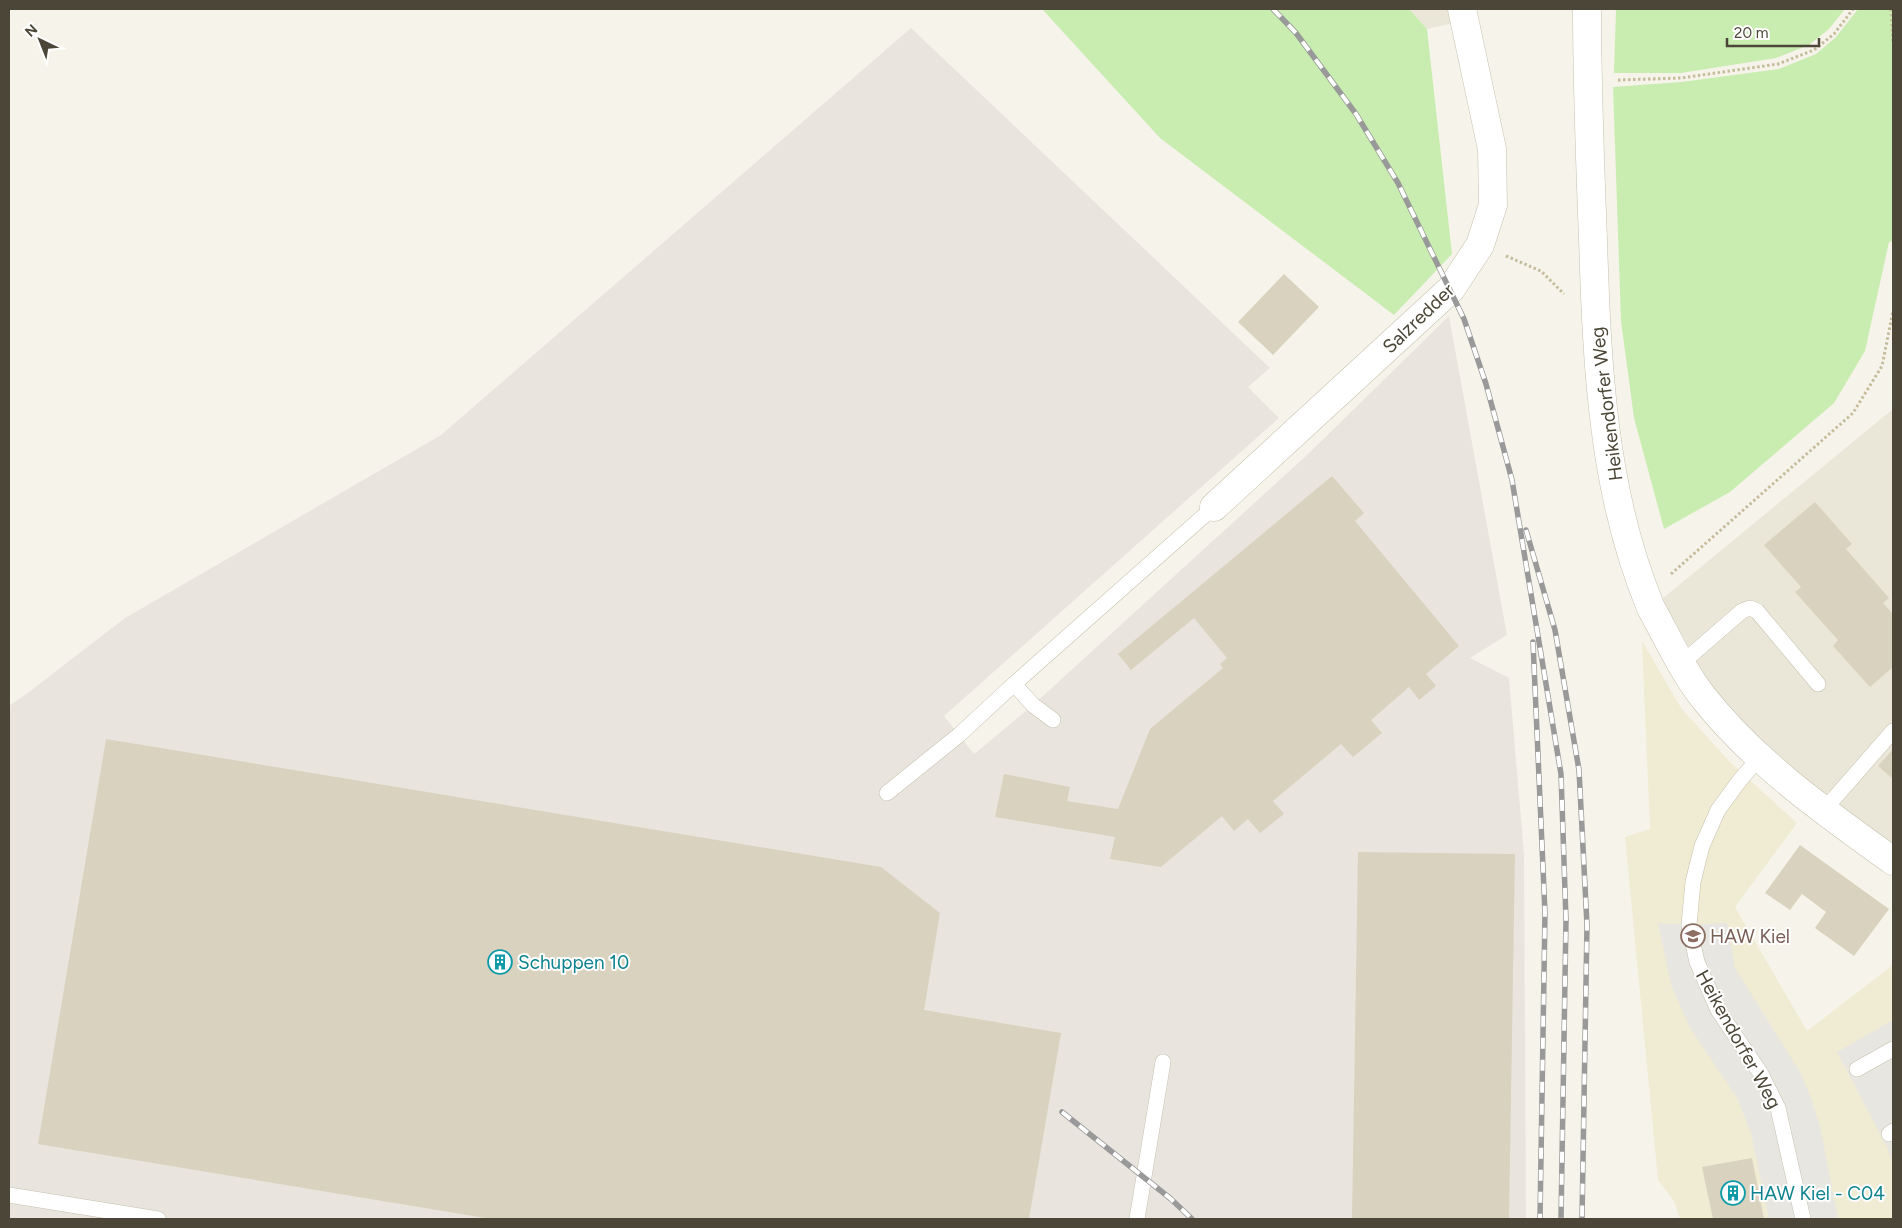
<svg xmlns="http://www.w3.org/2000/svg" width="1902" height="1228" viewBox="0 0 1902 1228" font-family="Figtree,sans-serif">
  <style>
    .residential { fill: #eae7d8 }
    .industrial { fill: #e9e5de }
    .education { fill: #f0ebd3 }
    .green { fill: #c9ecb0 }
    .parking { fill: #e7e6e1 }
    .building { fill: #d8d2be }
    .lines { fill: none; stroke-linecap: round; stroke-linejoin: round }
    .service-casing { stroke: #c5c0ae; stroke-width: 16 }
    .minor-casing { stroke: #c5c0ae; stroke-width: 29 }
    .path { stroke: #c5bc9c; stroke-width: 3; stroke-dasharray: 2.5 2.5; stroke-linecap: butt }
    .service { stroke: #fff; stroke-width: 15 }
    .minor { stroke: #fff; stroke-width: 28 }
    .rail-casing { stroke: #999; stroke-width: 5.5 }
    .rail { stroke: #fff; stroke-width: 4; stroke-dasharray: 11; stroke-linecap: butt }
    .labels { text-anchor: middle; stroke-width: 4; stroke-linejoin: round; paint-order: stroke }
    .street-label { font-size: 19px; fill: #4b4637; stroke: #fff }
    .education-label { font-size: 19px; fill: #785e54; stroke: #fff; text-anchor: start }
    .culture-label { font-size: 19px; fill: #0d838f; stroke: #fff; text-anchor: start }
  </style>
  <rect width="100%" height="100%" fill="#f6f4ea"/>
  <!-- residential -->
  <path class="residential" d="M1409 9H1462L1463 21 1427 29Z
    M1893 409V861L1776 772 1651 608Z"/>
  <!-- industrial -->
  <path class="industrial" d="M911 28 1270 368 1248 387 1279 418 944 716 974 754 1033 705 1308 454 1449 316 1507 635 1470 658 1509 678 1524 854 1526 1219H9V706L29 692 125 618 441 435Z"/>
  <!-- education -->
  <path class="education" d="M1642 641 1681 708 1730 762 1797 823 1735 907 1807 1031 1893 965V1219H1680L1674 1201 1658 1180 1625 837 1650 829Z"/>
  <!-- green -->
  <path class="green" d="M1042 9H1409L1427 29 1452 254 1394 315 1160 138Z
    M1616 9H1845L1829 29 1809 45 1776 58 1681 73H1614Z
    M1858 9H1893V241L1889 242 1865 351 1834 403 1730 492 1664 529 1634 418 1621 321 1613 87 1681 82 1779 69 1816 54 1836 37Z"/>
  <!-- parking -->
  <path class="parking" d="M1658 923 1689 925 1727 923 1735 968 1800 1072 1811 1098 1820 1126 1838 1219H1769L1751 1133 1737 1098 1690 1028 1671 985Z
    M1893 1020V1165L1888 1149 1837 1052Z"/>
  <!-- building -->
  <path class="building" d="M1284 274 1319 307 1273 355 1238 322Z
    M1332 476 1364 513 1355 521 1459 646 1426 674 1436 686 1419 700 1409 687 1371 720 1382 733 1353 757 1341 744 1273 801 1284 814 1260 833 1248 819 1234 831 1222 816 1161 867 1110 859 1115 837 995 817 1004 774 1070 787 1067 801 1118 809 1150 729 1223 668 1220 664 1227 658 1194 618 1131 670 1118 654Z
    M1815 502 1852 544 1846 549 1889 598 1883 603 1893 614V667L1870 687 1833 646 1838 640 1795 592 1801 587 1764 545Z
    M106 739 881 867 940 913 924 1010 1061 1033 1029 1219H491L38 1144Z
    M1893 749V779L1878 766Z
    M1800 845 1889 909 1854 956 1815 928 1826 912 1802 894 1790 910 1765 893Z
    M1358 852 1515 854 1509 1219H1352Z
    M1752 1158 1764 1219H1713L1702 1167Z"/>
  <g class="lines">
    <!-- service casing -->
    <g class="service-casing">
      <path id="service" d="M1682 663 1742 611 1750 608 1757 611 1818 684
        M1014 684 1033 705 1053 720
        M1760 757 1740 780 1718 810 1702 846 1693 882 1689 925 1697 962 1718 1010 1761 1074 1778 1108 1803 1219
        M887 793 959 735 1014 684 1214 507
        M1824 810 1893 731
        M1857 1069 1893 1049
        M1889 1134 1893 1131
        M9 1195 158 1219
        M1137 1219 1163 1062"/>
    </g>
    <!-- minor casing -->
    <g class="minor-casing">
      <path id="minor" d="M1587 9C1587 86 1590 163 1593 240 1597 364 1602 491 1651 608 1667 637 1682 670 1703 697 1755 763 1826 813 1893 861
        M1214 507 1451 289 1480 245 1493 205 1492 149 1462 9"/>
    </g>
    <!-- path -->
    <path class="path" d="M1891 9 1893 44
      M1618 80 1681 78 1778 64 1814 50 1834 34 1853 9
      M1506 256 1541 271 1564 294
      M1671 574 1853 413 1882 366 1893 311"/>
    <!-- service -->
    <use href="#service" class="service"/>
    <!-- minor -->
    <use href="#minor" class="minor"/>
    <!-- rail casing -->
    <g class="rail-casing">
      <path id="rail" d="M1273 9 1296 33 1356 114 1398 183 1464 319 1486 384 1512 480 1561 774 1566 920 1561 1219
        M1526 530 1555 630 1579 770 1587 925 1582 1219
        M1533 642 1545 913 1540 1219
        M1062 1112 1171 1199 1192 1219"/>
    </g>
    <!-- rail -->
    <use href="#rail" class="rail"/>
  </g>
  <!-- icons -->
  <defs>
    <g id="university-ring" transform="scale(1.25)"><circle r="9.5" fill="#fff" stroke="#8d6e63" stroke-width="1.5"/><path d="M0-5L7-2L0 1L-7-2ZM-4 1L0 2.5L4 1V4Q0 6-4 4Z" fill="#8d6e63"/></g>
    <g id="building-ring" transform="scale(1.25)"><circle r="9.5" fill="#fff" stroke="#0f9aa8" stroke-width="1.5"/><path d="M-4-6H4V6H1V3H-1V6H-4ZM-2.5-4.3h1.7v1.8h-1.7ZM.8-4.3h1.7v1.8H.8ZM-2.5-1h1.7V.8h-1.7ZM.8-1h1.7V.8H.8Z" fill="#0f9aa8"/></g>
  </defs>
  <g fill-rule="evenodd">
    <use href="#university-ring" x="1693" y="936"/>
    <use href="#building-ring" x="500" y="962"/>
    <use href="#building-ring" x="1733" y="1193"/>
  </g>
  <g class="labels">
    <!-- street labels -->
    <g class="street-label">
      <text transform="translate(1418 318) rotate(-44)" y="7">Salzredder</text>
      <text transform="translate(1606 404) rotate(-97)" y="7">Heikendorfer Weg</text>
      <text transform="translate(1739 1039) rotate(61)" y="7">Heikendorfer Weg</text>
    </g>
    <!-- education labels -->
    <g class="education-label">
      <text x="1710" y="943">HAW Kiel</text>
    </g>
    <!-- culture labels -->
    <g class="culture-label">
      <text x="518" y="969">Schuppen 10</text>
      <text x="1750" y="1200">HAW Kiel - C04</text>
    </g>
  </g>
  <!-- border -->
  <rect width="1902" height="1228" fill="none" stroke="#4b4637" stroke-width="20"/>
  <!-- north arrow -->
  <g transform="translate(40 40) rotate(317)" stroke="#ffffff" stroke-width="4" paint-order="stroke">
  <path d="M0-4L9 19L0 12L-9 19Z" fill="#4b4637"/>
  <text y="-8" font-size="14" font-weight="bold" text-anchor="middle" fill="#4b4637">N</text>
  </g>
  <!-- scale -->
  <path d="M1727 38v8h92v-8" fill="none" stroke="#4b4637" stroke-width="2.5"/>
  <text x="1734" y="38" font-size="15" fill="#4b4637" stroke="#ffffff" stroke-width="4" paint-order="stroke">20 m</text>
</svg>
